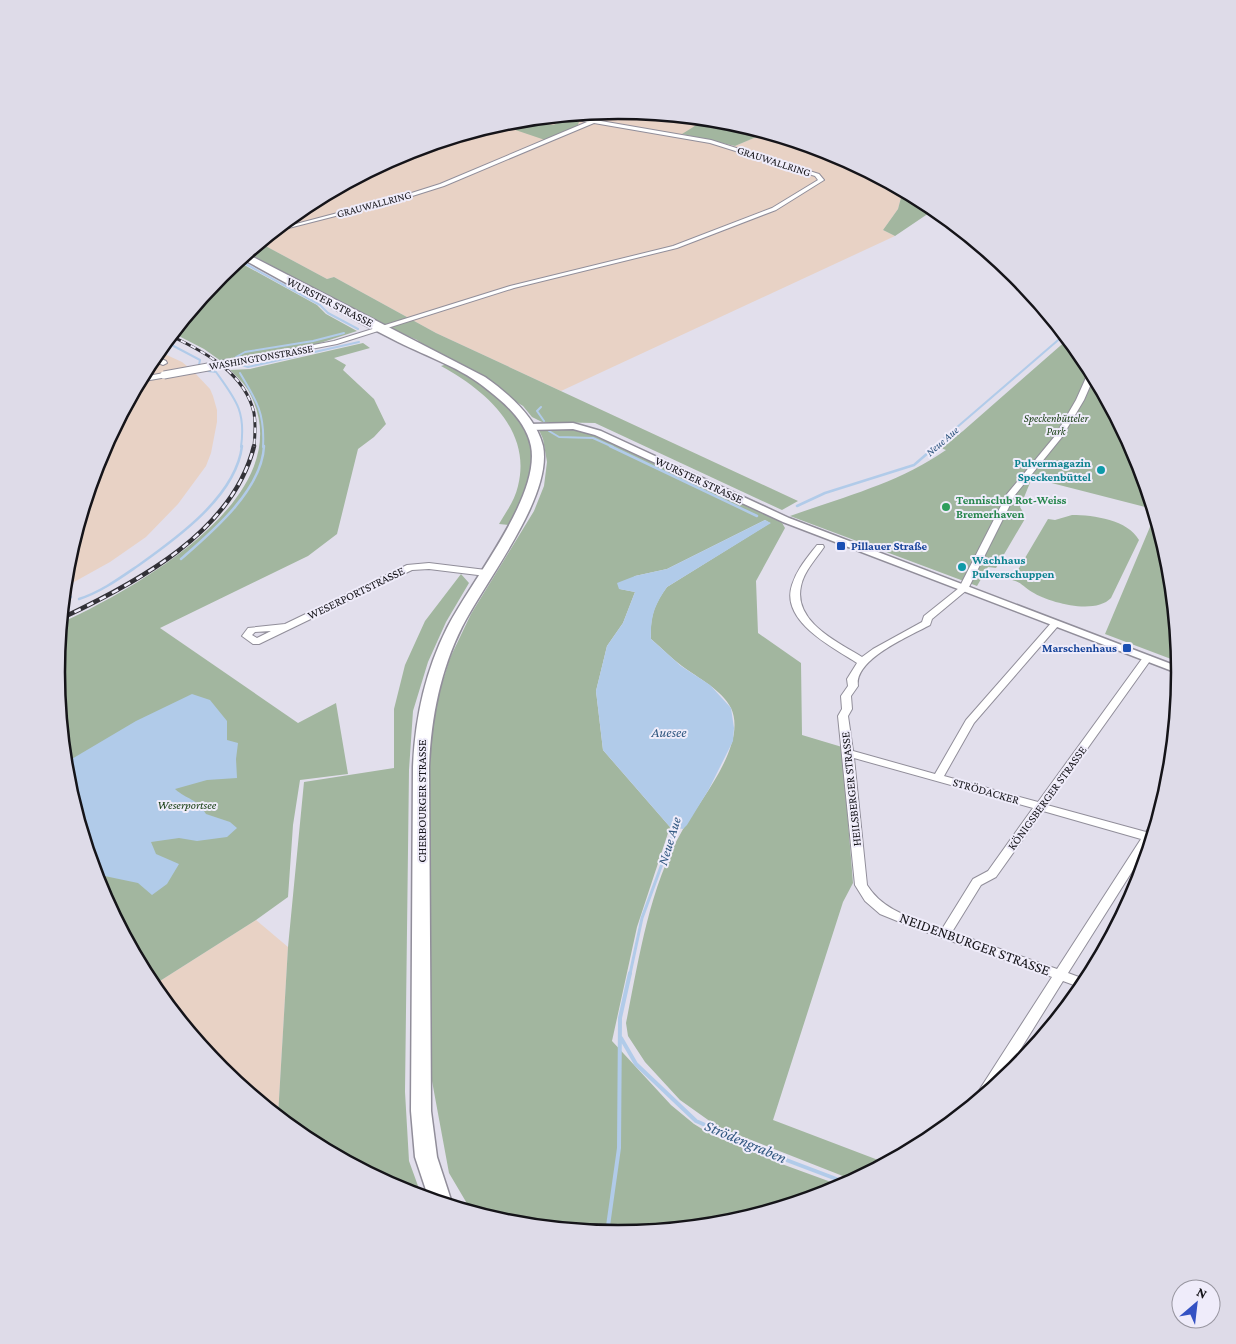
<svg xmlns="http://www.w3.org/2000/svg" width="1236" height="1344" viewBox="0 0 1236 1344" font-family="'Crimson Pro',serif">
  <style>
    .industrial { fill: #e8d2c5 }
    .green { fill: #a2b69f }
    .water { fill: #b1cbe9 }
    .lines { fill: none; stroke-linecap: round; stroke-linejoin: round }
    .stream-far4 { stroke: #b1cbe9; stroke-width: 1 }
    .stream-far3 { stroke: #b1cbe9; stroke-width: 2 }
    .stream-far2 { stroke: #b1cbe9; stroke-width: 2.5 }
    .stream-far1 { stroke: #b1cbe9; stroke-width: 3 }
    .stream { stroke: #b1cbe9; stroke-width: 4 }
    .minor-casing { stroke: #918e9a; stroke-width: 2 }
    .tertiary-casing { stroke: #918e9a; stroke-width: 3 }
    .primary-casing { stroke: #918e9a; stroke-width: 3 }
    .minor { fill: #fff; fill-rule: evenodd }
    .tertiary { fill: #fff; fill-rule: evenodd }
    .primary { fill: #fff; fill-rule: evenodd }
    .rail-far1-casing { stroke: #323137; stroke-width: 3 }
    .rail-casing { stroke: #323137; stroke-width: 4.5 }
    .rail-far1 { stroke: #efecfa; stroke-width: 2; stroke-dasharray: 5.5; stroke-linecap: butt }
    .rail { stroke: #efecfa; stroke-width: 2.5; stroke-dasharray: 7; stroke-linecap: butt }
    .minor-bridge-casing { stroke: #918e9a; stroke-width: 9; stroke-linecap: butt }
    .minor-bridge { stroke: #fff; stroke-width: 7 }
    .culture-dot { fill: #0f9aa8; stroke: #efecfa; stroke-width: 2 }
    .leisure-dot { fill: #2e9e5b; stroke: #efecfa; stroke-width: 2 }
    .transit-dot { fill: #1a4fb4; stroke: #efecfa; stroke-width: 2 }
    .labels { text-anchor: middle; stroke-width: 4; stroke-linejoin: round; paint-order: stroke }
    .far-street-label { font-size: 11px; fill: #151419; stroke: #efecfa }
    .far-park-label { font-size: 11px; font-style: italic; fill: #1c4117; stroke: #efecfa }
    .far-water-label { font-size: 11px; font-style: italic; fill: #325881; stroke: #efecfa }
    .street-label { font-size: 12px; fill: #151419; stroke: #efecfa }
    .culture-label { font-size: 12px; font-weight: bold; fill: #0d838f; stroke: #efecfa; text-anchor: end }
    .leisure-label { font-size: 12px; font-weight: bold; fill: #27864d; stroke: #efecfa; text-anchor: start }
    .transit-label { font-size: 12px; font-weight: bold; fill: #164399; stroke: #efecfa; text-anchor: start }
    .park-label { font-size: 12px; font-style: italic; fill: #1c4117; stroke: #efecfa }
    .water-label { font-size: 14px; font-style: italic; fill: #325881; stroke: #efecfa }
    .near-street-label { font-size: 15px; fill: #151419; stroke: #efecfa }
    .near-water-label { font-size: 16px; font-style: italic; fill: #325881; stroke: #efecfa }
    .rim { fill: none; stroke: #151419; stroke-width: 2.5 }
  </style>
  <rect width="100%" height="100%" fill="#e2dfec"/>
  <!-- industrial -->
  <path class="industrial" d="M618 110 706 119 683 134 735 146 766 133 833 153 903 190 898 209 883 230 895 236 561 391 436 333 334 277 327 279 260 243 306 205 403 153 509 121Z
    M158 351 182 362 194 372 210 389 213 396 217 410V422L211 453 206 466 178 504 146 537 110 562 65 587 67 562 99 457 151 360Z
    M256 920 288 947 278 1116 221 1069 152 986Z"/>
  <!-- green -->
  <path class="green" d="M567 119 579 122 577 127 545 140 498 124 522 120 553 125Z
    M706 119 728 121 766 133 735 146 682 134Z
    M903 190 935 209 895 236 883 230 898 209Z
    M260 243 327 279 334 277 436 333 798 501 782 510 595 423 542 422 532 417 523 406 430 350 417 340 376 322 248 253Z
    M237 261 317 305 326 314 357 331 314 345 221 361 204 349 173 333 221 275Z
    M1068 339 1085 360 1137 457 1153 509 1032 478 1020 507 1026 517 996 568 988 567 977 586 790 516C843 497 899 483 946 450L941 448 963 431Z
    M363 343 370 348 334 358 346 365 343 370 374 399 386 424 374 437 358 449 337 534 308 556 160 628 298 723 336 703 348 774 300 780 293 825 288 897 256 920 152 986 99 887 67 781 56 672 61 623C136 588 307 494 248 390 244 383 236 376 230 370L250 369Z
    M447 364C493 388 548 427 528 487 524 500 515 513 509 525L499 524C506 512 515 500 518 486 532 430 485 390 441 366Z
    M561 428 574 429 600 436 781 521 785 528 756 581 758 633 801 663 802 735 842 747 853 883 843 902 773 1120 886 1163 853 1180 718 1127 680 1100 645 1062 628 1036 626 1023C639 959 649 888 682 831 699 801 748 745 731 708 722 690 698 678 682 666 671 658 662 648 651 639 650 616 654 605 667 587L770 523 765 520 667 569 635 576 620 589 635 592 623 623 607 646 596 691 603 750 670 827 637 927 612 1041 671 1105 694 1124 712 1135 779 1163 842 1186 833 1191 727 1223 618 1234 508 1223 472 1212 449 1173 432 1081 427 766 436 703 450 658 471 614 534 511 544 486 547 462 543 439 539 430Z
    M1072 515C1094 515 1128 520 1139 540L1111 598C1095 615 1050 603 1032 592 1024 587 1021 582 1012 580L1048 519 1055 520Z
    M1155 515 1169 563 1179 662 1105 634Z
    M461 574 469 583 446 622 428 662 413 711 409 770 405 1092 409 1161 422 1197 403 1191 306 1139 278 1116 288 947 304 782 394 768V709L405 665 425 621Z"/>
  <!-- water -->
  <path class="water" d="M765 520 771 523 667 587C655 604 650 617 651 639L681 666 710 685 731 708 734 728 733 741 709 789 687 825 683 829 670 827 603 750 596 691 607 646 623 623 635 592 619 589 617 583 635 576 667 569Z
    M192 694 210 700 227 721V740L238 743 236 759 237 778 207 780 175 789C187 800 197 798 206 814L230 822 237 828 227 837 197 841 179 838 151 842 156 854 179 864 167 884 152 895 138 883 95 874 67 781 65 763 136 721Z"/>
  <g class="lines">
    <!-- stream-far4 -->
    <path class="stream-far4" d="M239 260 244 263"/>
    <!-- stream-far3 -->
    <path class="stream-far3" d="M242 262 320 305 328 313 358 329
      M344 333 313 341 245 352 236 357 242 365 248 367 359 342
      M166 342 200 360 199 365 208 371 216 372C236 400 246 411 241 447
      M240 373C257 401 265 414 263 447
      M541 407 537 411 544 421
      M549 431 559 437 593 438 613 447
      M934 447 1064 335"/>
    <!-- stream-far2 -->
    <path class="stream-far2" d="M610 446 757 516
      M797 506 825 493 914 465 936 446
      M181 559C212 532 262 490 264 446
      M64 598 71 597
      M79 599C101 592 120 578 139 565 177 538 236 496 242 446"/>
    <!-- stream-far1 -->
    <path class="stream-far1" d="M630 974 642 918 676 826"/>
    <!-- stream -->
    <path class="stream" d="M621 1038 636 1064 696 1121 781 1158 847 1183
      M607 1233 619 1148 620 1018 630 973"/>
    <!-- minor casing -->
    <g class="minor-casing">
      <path id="minor" d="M566 115 711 140 819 174 824 180 776 210 677 248 514 288 337 344 249 361 248 359 252 357 334 341 510 286 673 246 772 208 818 180 815 176 710 143 594 123 444 186 406 198 273 232 277 229 402 196 440 184 587 122 559 116Z
        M155 356 166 361 167 363 163 365 151 360Z
        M1089 371H1091L1094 377 1084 400 1062 437 1015 495 968 589 932 619 930 625C910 636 854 659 858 686L851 696 852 709 848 716 853 751 935 774 966 720 1052 622H1058L1060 624 1058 626 974 723 944 776 1038 802 1144 656H1150L1152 658 1047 805 1146 832 1152 822 1157 821 1150 843 1068 973 1087 980 1082 988 1063 981 1015 1058 1022 1061 1015 1069 1009 1067 999 1083 978 1100 976 1096 978 1092 1052 977 912 927 880 914 865 901 855 885 838 716 842 709 841 696 848 686 847 679 857 663C832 647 780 621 792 585 797 569 807 558 817 545H823L824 547C816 559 804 571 801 586 793 622 838 642 862 657L873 649 922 622 924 616 959 588 1007 494 1055 436 1076 400ZM854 758 1033 808 988 871 973 879 942 929C914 918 884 912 867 885ZM1043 811 1141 839 1057 969 952 932 981 885 996 877Z
        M164 373H167V377L139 382 142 377Z
        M429 563 486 570 491 573 486 576 429 569 412 570 259 644H253L242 636 248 628 285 624 407 565ZM271 631 257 638 252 635 255 632Z"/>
    </g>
    <!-- tertiary casing -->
    <g class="tertiary-casing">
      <path id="tertiary" d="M573 423 601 431 789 518 1179 667 1180 674 783 522 595 435 573 429 528 430 524 427 528 424Z"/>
    </g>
    <!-- primary casing -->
    <g class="primary-casing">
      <path id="primary" d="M247 254 485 377C509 394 536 417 543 446 553 497 485 581 462 627 440 671 431 719 429 767L431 1111 437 1157 452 1203 451 1205 429 1199 415 1157 411 1111 413 767C415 719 425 672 447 628 470 582 541 497 531 446 526 422 506 404 488 390 462 368 428 357 398 342 345 315 293 287 241 258Z"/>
    </g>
    <!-- minor -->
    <use href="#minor" class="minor"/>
    <!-- tertiary -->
    <use href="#tertiary" class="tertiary"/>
    <!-- primary -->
    <use href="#primary" class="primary"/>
    <!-- rail-far1 casing -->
    <g class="rail-far1-casing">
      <path id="rail-far1" d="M171 336C205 352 245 373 254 413 256 424 255 436 254 447"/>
    </g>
    <!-- rail casing -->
    <g class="rail-casing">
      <path id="rail" d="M62 618C136 583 233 532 254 446"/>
    </g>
    <!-- rail-far1 -->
    <use href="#rail-far1" class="rail-far1"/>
    <!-- rail -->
    <use href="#rail" class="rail"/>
    <!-- minor-bridge casing -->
    <g class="minor-bridge-casing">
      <path id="minor-bridge" d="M164 375 252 359"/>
    </g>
    <!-- minor-bridge -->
    <use href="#minor-bridge" class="minor-bridge"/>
  </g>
  <!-- markers -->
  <g class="culture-dot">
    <circle cx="1101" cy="470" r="5"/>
    <circle cx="962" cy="567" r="5"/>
  </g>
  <circle class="leisure-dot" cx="946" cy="507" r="5"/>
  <g class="transit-dot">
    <rect x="836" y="541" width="10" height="10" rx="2.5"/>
    <rect x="1122" y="643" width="10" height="10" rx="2.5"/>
  </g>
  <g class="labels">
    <!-- far-street labels -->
    <g class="far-street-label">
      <text transform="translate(774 161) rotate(18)" y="4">GRAUWALLRING</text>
      <text transform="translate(374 204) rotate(-15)" y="4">GRAUWALLRING</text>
      <text transform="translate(261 357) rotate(-10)" y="4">WASHINGTONSTRASSE</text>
    </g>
    <!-- far-park labels -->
    <g class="far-park-label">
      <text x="1056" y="422">Speckenbütteler<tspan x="1056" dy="13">Park</tspan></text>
    </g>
    <!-- far-water labels -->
    <g class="far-water-label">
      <text transform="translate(942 441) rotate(-41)" y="4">Neue Aue</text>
    </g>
    <!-- street labels -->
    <g class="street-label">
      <text transform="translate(330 302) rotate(27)" y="4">WURSTER STRASSE</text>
      <text transform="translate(699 480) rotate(25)" y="4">WURSTER STRASSE</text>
      <text transform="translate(356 593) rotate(-26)" y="4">WESERPORTSTRASSE</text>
      <text transform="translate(851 789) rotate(-96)" y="4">HEILSBERGER STRASSE</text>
      <text transform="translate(986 791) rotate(16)" y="4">STRÖDACKER</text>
      <text transform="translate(1047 798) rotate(-54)" y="4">KÖNIGSBERGER STRASSE</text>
      <text transform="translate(422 801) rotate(-90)" y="4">CHERBOURGER STRASSE</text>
    </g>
    <!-- culture labels -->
    <g class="culture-label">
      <text x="1091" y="467">Pulvermagazin<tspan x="1091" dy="14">Speckenbüttel</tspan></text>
      <text x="972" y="564" text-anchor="start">Wachhaus<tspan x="972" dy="14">Pulverschuppen</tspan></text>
    </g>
    <!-- leisure labels -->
    <g class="leisure-label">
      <text x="956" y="504">Tennisclub Rot-Weiss<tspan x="956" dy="14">Bremerhaven</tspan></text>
    </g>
    <!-- transit labels -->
    <g class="transit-label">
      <text x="851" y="550">Pillauer Straße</text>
      <text x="1117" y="652" text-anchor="end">Marschenhaus</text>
    </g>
    <!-- park labels -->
    <g class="park-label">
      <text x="187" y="809">Weserportsee</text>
    </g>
    <!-- water labels -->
    <g class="water-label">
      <text x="669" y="737">Auesee</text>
      <text transform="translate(669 841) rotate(-73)" y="5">Neue Aue</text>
    </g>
    <!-- near-street labels -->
    <g class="near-street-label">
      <text transform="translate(975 944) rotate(20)" y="5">NEIDENBURGER STRASSE</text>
    </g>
    <!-- near-water labels -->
    <g class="near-water-label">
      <text transform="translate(746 1141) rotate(23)" y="6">Strödengraben</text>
    </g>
  </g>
  <!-- crop -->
  <path d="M0 0H1236V1344H0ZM65 672a553 553 0 1 1 1106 0a553 553 0 1 1-1106 0Z" fill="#dedbe8" fill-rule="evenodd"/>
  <path class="rim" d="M65 672a553 553 0 1 1 1106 0a553 553 0 1 1-1106 0Z"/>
  <!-- north arrow -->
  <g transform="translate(1196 1304) rotate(28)"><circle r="24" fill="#efecfa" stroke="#9896a0"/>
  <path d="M0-4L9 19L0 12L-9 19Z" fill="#3452c3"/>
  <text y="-8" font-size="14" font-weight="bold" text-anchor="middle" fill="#151419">N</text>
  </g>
</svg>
